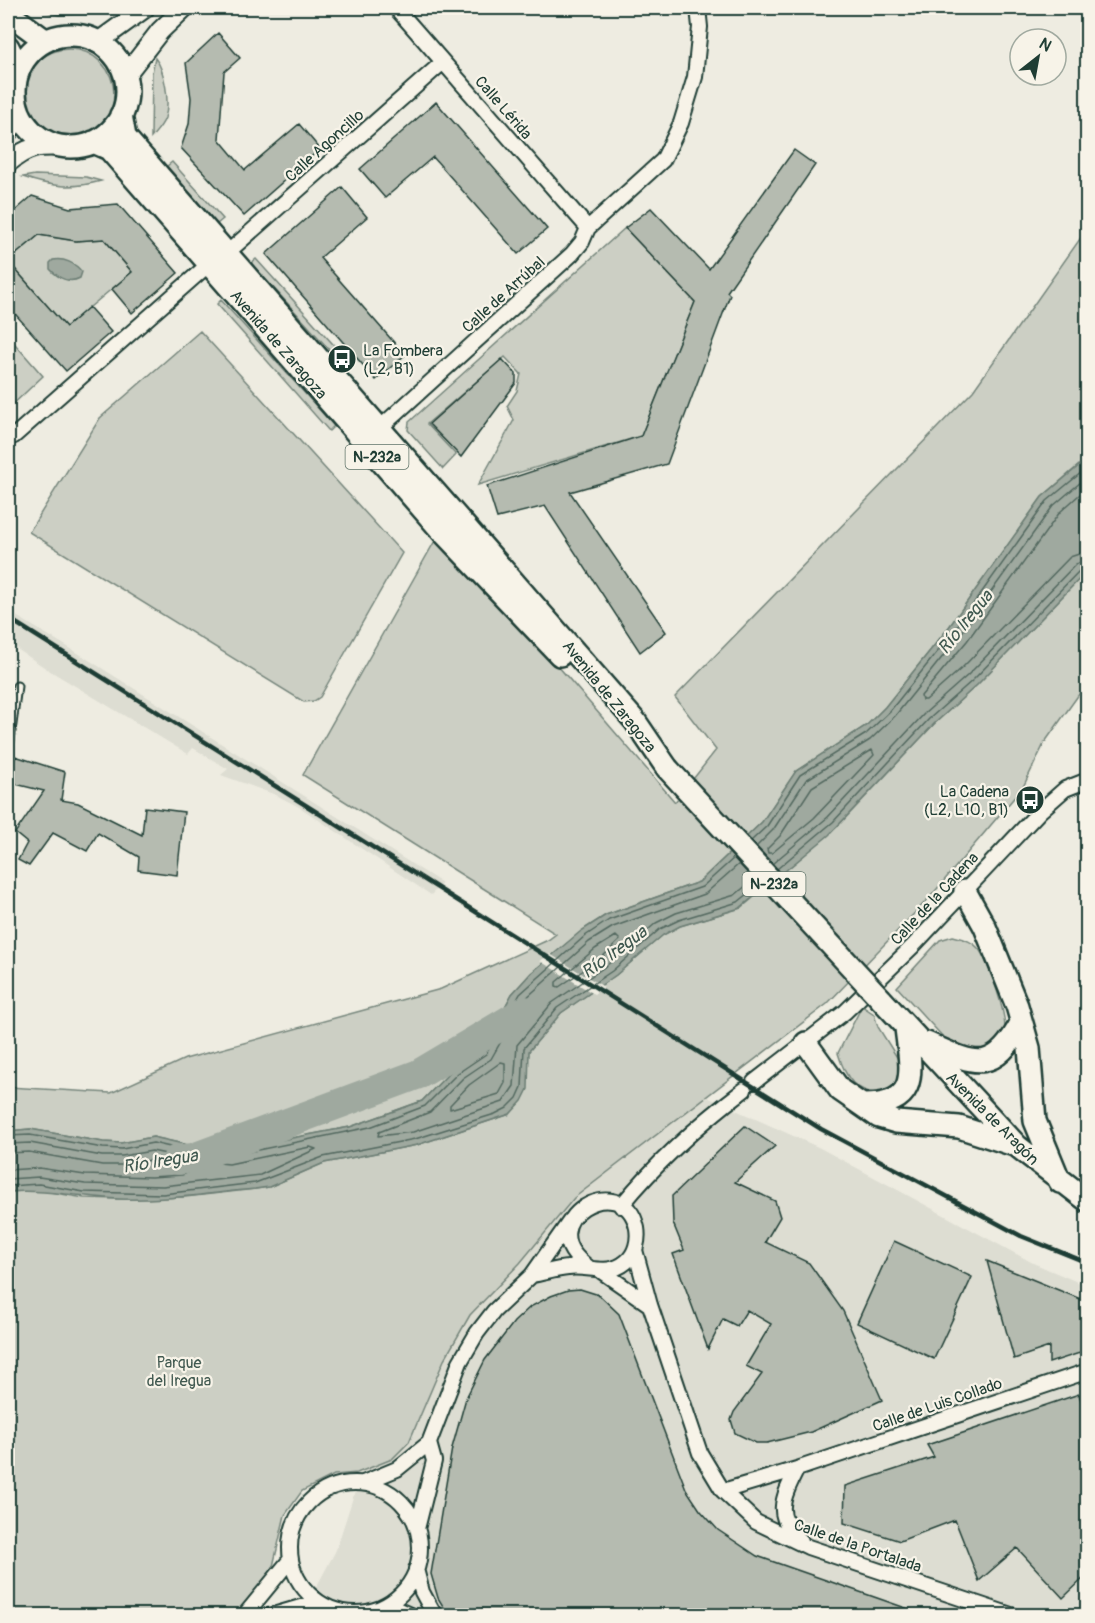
<svg xmlns="http://www.w3.org/2000/svg" width="1095" height="1623" viewBox="0 0 1095 1623" font-family="Pangolin,sans-serif">
  <style>
    .built { fill: #ddddd2 }
    .green { fill: #cccfc4; stroke: #76867c; stroke-width: 1.5 }
    .water { fill: #9fa99f; stroke: #6c7e74; stroke-width: 1.5 }
    .pier { fill: #eeece1 }
    .lines { fill: none; stroke-linecap: round; stroke-linejoin: round }
    .shore { stroke: #52685f; stroke-width: 1.5 }
    .river { stroke: #9fa99f; stroke-width: 30 }
    .building { fill: #b5bbb0; stroke: #1f3d34; stroke-width: 1.5 }
    .lane-casing { stroke: #1f3d34; stroke-width: 11 }
    .street-casing { stroke: #1f3d34; stroke-width: 18 }
    .secondary-casing { stroke: #1f3d34; stroke-width: 22 }
    .primary-casing { stroke: #1f3d34; stroke-width: 26 }
    .lane { stroke: #f7f3e8; stroke-width: 7 }
    .street { stroke: #f7f3e8; stroke-width: 14 }
    .secondary { stroke: #f7f3e8; stroke-width: 18 }
    .primary { stroke: #f7f3e8; stroke-width: 21 }
    .rail { stroke: #1f3d34; stroke-width: 4.5 }
    .primary-bridge-casing { stroke: #1f3d34; stroke-width: 26; stroke-linecap: butt }
    .primary-bridge { stroke: #f7f3e8; stroke-width: 21 }
    .labels { text-anchor: middle; stroke-width: 4.5; stroke-linejoin: round; paint-order: stroke }
    .shield { fill: #f7f3e8; stroke: #60746a; stroke-width: 1.5 }
    .shield-label { font-size: 15px; font-weight: bold; fill: #1f3d34 }
    .street-label { font-size: 16px; fill: #1f3d34; stroke: #f7f3e8 }
    .poi-label { font-size: 16px; fill: #1f3d34; stroke: #f7f3e8; text-anchor: start }
    .park-label { font-size: 16px; fill: #425a51; stroke: #f7f3e8 }
    .water-label { font-size: 18px; font-style: italic; fill: #3f584f; stroke: #f7f3e8 }
  </style>
  <rect width="100%" height="100%" fill="#eeece1"/>
  <filter id="ink" filterUnits="userSpaceOnUse"><feTurbulence type="fractalNoise" baseFrequency=".0167" numOctaves="2"/><feDisplacementMap in="SourceGraphic" scale="12" xChannelSelector="R" yChannelSelector="G"/><feConvolveMatrix kernelMatrix="1 2 1 2 8 2 1 2 1" color-interpolation-filters="sRGB"/></filter>
  <g filter="url(#ink)">
    <!-- built -->
    <path class="built" d="M8 611 73 650 442 883 431 895 301 808 276 795 221 775 228 769 193 748 188 754 47 669 8 643Z
      M707 1097 820 1148 1033 1263 1087 1286V1615L301 1616 336 1550 389 1386 606 1162Z"/>
    <!-- green -->
    <path class="green" d="M54 8H107L122 12 59 15 44 11Z
      M24 94a45 45 0 1 1 90 0a45 45 0 1 1-90 0Z
      M155 58C165 70 170 103 165 118 162 126 156 132 151 138L152 73Z
      M172 162 223 219 217 224 167 166Z
      M35 175 86 177 101 181C72 189 51 187 23 177Z
      M625 228 695 302 641 436 478 485 514 420 507 406 517 391 521 374 505 357 427 424 456 455 443 469 408 430 409 422Z
      M1087 229V458L1042 497 949 627 885 707 867 725 796 771 762 822 699 882 606 915 587 927 531 973 512 994 482 1049 454 1068 422 1101 350 1127 229 1150 201 1148 153 1137 121 1143 103 1142 30 1129 8 1131V1087L111 1093 185 1059 441 989 548 940 556 934 303 775 441 530 675 802 716 750 675 697 973 391Z
      M39 235 76 241 104 239 132 272 66 327 8 261Z
      M256 259 341 353 336 357 251 263Z
      M221 300 334 426 329 431 217 304Z
      M200 331 402 553 320 697 314 701 304 702 29 532 100 418Z
      M8 336 43 376 8 409Z
      M1087 571V683L1045 742 1023 787 931 896 827 1004 574 1198 520 1263 470 1315 444 1360 409 1442 392 1459 357 1473 334 1475 302 1491 285 1515 271 1575 246 1607 233 1616H8V1192L39 1190 84 1198 118 1199 185 1197 256 1189 269 1187 324 1163 417 1145 510 1114 525 1094 529 1051 561 1013 616 975 663 935 680 926 741 908 838 826 934 724 977 685Z
      M953 936C962 938 972 941 978 948 988 959 1011 1023 1003 1036 1000 1042 991 1047 986 1051L958 1049 945 1039 897 987 940 940Z
      M862 1006 874 1014 878 1027 903 1067C902 1073 901 1082 897 1086 887 1100 863 1092 853 1083 845 1075 841 1063 838 1053Z"/>
    <!-- water -->
    <path class="water" d="M53 260C64 258 75 263 82 272L80 278C69 284 58 278 50 269V263Z
      M1087 459V571L977 685 934 724 829 835 740 908 680 926 663 935 616 975 561 1013 529 1051 528 1089 522 1101 510 1114 417 1145 324 1163 269 1187 255 1189C209 1193 164 1201 118 1199 81 1197 44 1189 8 1192V1131L30 1129 103 1142 121 1143 153 1137 201 1148 229 1150 350 1127 422 1101 454 1068 482 1049 512 994 531 973 581 931 606 915 699 882 762 822 796 771 867 725 885 707 949 627 1042 497Z"/>
    <!-- pier -->
    <path class="pier" d="M550 954 566 964 604 987 594 994 540 961Z"/>
    <g class="lines">
      <!-- shore -->
      <path class="shore" d="M1088 487 1060 512 967 641 921 696 922 700H926L962 668 1070 557 1088 551
        M872 750 874 755 814 818 772 853H768L767 849 780 836 812 787Z
        M751 841 767 826 800 775 866 734 890 711 954 631 1047 501 1088 467
        M756 847 773 830 806 780 870 740 895 716 960 635 1053 506 1088 476
        M739 864 705 894 613 927 589 942 525 999 491 1059 463 1078 430 1112 379 1132 378 1136 413 1132 503 1102 514 1086 517 1045 552 1003 606 966 656 923 676 913 735 895 754 879
        M772 864 828 817 924 714 968 675 1076 564 1088 560
        M777 869 833 822 929 719 973 680 1081 569 1088 568
        M616 936 620 940 600 959 559 987 556 986V982L595 949Z
        M501 1062 505 1063V1083L499 1094 450 1109V1105L469 1085Z
        M8 1136 30 1135 103 1148 122 1149 153 1143 200 1154 229 1156 370 1127 425 1106 458 1073 486 1054 520 994 585 936 609 920 702 887 734 858
        M8 1144 30 1143 102 1156H122L152 1151 199 1161 229 1164 310 1147 316 1149 260 1175 163 1186 85 1184 39 1177 8 1179
        M8 1153 29 1152 102 1165H123L151 1160 189 1168 192 1171 182 1175 151 1177 85 1175 39 1168 8 1170
        M8 1186 39 1184 84 1192 163 1194 255 1183 323 1157 415 1139 495 1114 507 1108 517 1098 522 1087 524 1048 557 1008 612 971 660 929 679 920 738 902 759 885"/>
      <!-- river -->
      <path class="river" d="M177 1160 193 1158 419 1074 525 1011"/>
    </g>
    <!-- building -->
    <path class="building" d="M218 33 240 58 224 72 219 139 245 170 299 124 320 149 244 216 181 148 189 124 191 98 186 63Z
      M436 102 547 229 518 254 433 157 385 198 360 169Z
      M794 150 815 165 727 292 730 295 667 464 570 492 666 632 640 652 545 506 497 518 487 486 641 436 695 302 625 228 651 208 709 269Z
      M342 187 367 217 320 258 405 355 376 380 266 254Z
      M32 196 70 208 118 204 178 273 132 313 112 289 132 272 104 239 76 241 39 235 8 261 66 327 89 307 111 332 66 371 8 306V217Z
      M502 359 516 374V383L461 457 429 424Z
      M15 756 65 772 61 800 78 803 142 835 145 807 184 812 177 875 138 870 139 857 98 833 87 851 53 833 29 866 18 860 27 843 15 833 44 791 11 783Z
      M745 1126 775 1146 735 1182 775 1201 780 1217 765 1242 809 1263 843 1311 882 1400 811 1432 767 1443H756L735 1433 731 1420 734 1412 762 1374 746 1366 771 1324 747 1310 737 1326 723 1319 708 1349 673 1254 684 1250 673 1223 672 1196Z
      M894 1241 972 1277 934 1359 857 1323Z
      M987 1261 1088 1302 1086 1351 1049 1363V1347L1014 1359Z
      M580 1289 599 1295 619 1314 686 1489 700 1510 718 1530 757 1556 920 1613 919 1616H449L438 1598 431 1574 452 1448 466 1398 485 1360 514 1322 530 1307 551 1296 568 1290Z
      M1079 1394 1083 1407 1088 1406V1574L1063 1598 1017 1548 979 1581 955 1520 900 1541 844 1523 845 1486 934 1457 927 1445Z"/>
    <g class="lines">
      <!-- lane casing -->
      <g class="lane-casing">
        <path id="lane" d="M8 755 17 686"/>
      </g>
      <!-- street casing -->
      <g class="street-casing">
        <path id="street" d="M396 8 588 228
          M227 253 443 62
          M381 427 572 254 582 242 588 228 663 160 681 123 695 77 700 27 698 8
          M8 438 14 436 209 264
          M754 1082 845 1012 913 946 1040 811 1065 789 1088 780
          M621 1206C657 1162 699 1124 744 1090
          M635 1250 650 1305 700 1453 723 1491 756 1522 808 1547 1014 1616
          M601 1271 650 1305
          M532 1275C544 1273 556 1269 568 1268 589 1265 608 1277 626 1262 636 1254 639 1240 637 1228 624 1166 525 1222 588 1267
          M797 1469C782 1499 773 1516 801 1541
          M363 1483 397 1469 429 1443 460 1362 477 1333 494 1311 532 1275 570 1221
          M290 1548a65 65 0 1 1 130 0a65 65 0 1 1-130 0Z
          M723 1491 797 1469 1088 1371
          M417 1529 434 1461 429 1443
          M416 1569 422 1592 435 1616
          M387 1605 412 1616
          M244 1616 290 1560
          M270 1616 318 1602"/>
      </g>
      <!-- secondary casing -->
      <g class="secondary-casing">
        <path id="secondary" d="M98 42 145 8
          M125 76 160 31 184 8
          M8 132 13 125 18 107
          M8 163C30 144 41 146 69 147"/>
      </g>
      <!-- primary casing -->
      <g class="primary-casing">
        <path id="primary" d="M8 13 46 41
          M15 91a56 56 0 1 1 112 0a56 56 0 1 1-112 0Z
          M8 47 19 69
          M121 115 125 137 635 721 667 768
          M93 142 109 149 441 530 560 655
          M965 891 985 927 1017 1006 1029 1048 1035 1121 1060 1182
          M881 999 1017 1146 1088 1201
          M806 1043 840 1090 879 1117 896 1122 959 1127 1011 1144
          M927 1043C974 1064 993 1076 1021 1023
          M862 1105C921 1106 911 1071 906 1028"/>
      </g>
      <!-- lane -->
      <use href="#lane" class="lane"/>
      <!-- street -->
      <use href="#street" class="street"/>
      <!-- secondary -->
      <use href="#secondary" class="secondary"/>
      <!-- primary -->
      <use href="#primary" class="primary"/>
      <!-- rail -->
      <path class="rail" d="M8 618 821 1129 1021 1236 1088 1263"/>
      <!-- primary-bridge casing -->
      <g class="primary-bridge-casing">
        <path id="primary-bridge" d="M667 768 881 999"/>
      </g>
      <!-- primary-bridge -->
      <use href="#primary-bridge" class="primary-bridge"/>
    </g>
  </g>
  <!-- icons -->
  <defs>
    <g id="bus-disc" transform="scale(1.5)"><circle r="9.5" fill="#1f3d34" stroke="#f7f3e8"/><path d="M-5-6H5V4H4V6H2V4H-2V6H-4V4H-5ZM-3.5-4V0h7V-4ZM-3.5 1.2v1.5H-2V1.2ZM2 1.2v1.5H3.5V1.2Z" fill="#fff"/></g>
  </defs>
  <g fill-rule="evenodd">
    <use href="#bus-disc" x="342" y="359"/>
    <use href="#bus-disc" x="1030" y="800"/>
  </g>
  <g class="labels">
    <!-- shield labels -->
    <g class="shield">
      <rect x="345.5" y="445" width="63" height="24" rx="4.5"/>
      <rect x="742.5" y="872" width="63" height="24" rx="4.5"/>
    </g>
    <g class="shield-label">
      <text x="377" y="462">N-232a</text>
      <text x="774" y="889">N-232a</text>
    </g>
    <!-- street labels -->
    <g class="street-label">
      <text transform="translate(504 107) rotate(49)" y="6">Calle Lérida</text>
      <text transform="translate(324 145) rotate(-42)" y="6">Calle Agoncillo</text>
      <text transform="translate(503 294) rotate(-42)" y="6">Calle de Arrúbal</text>
      <text transform="translate(279 344) rotate(49)" y="6">Avenida de Zaragoza</text>
      <text transform="translate(610 696) rotate(51)" y="6">Avenida de Zaragoza</text>
      <text transform="translate(934 898) rotate(-47)" y="6">Calle de la Cadena</text>
      <text transform="translate(993 1118) rotate(45)" y="6">Avenida de Aragón</text>
      <text transform="translate(937 1404) rotate(-19)" y="6">Calle de Luis Collado</text>
      <text transform="translate(858 1545) rotate(19)" y="6">Calle de la Portalada</text>
    </g>
    <!-- poi labels -->
    <g class="poi-label">
      <text x="363" y="356">La Fombera<tspan x="363" dy="18">(L2, B1)</tspan></text>
      <text x="1009" y="797" text-anchor="end">La Cadena<tspan x="1009" dy="18">(L2, L10, B1)</tspan></text>
    </g>
    <!-- park labels -->
    <g class="park-label">
      <text x="179" y="1368">Parque<tspan x="179" dy="18">del Iregua</tspan></text>
    </g>
    <!-- water labels -->
    <g class="water-label">
      <text transform="translate(965 622) rotate(-51)" y="6">Río Iregua</text>
      <text transform="translate(614 952) rotate(-36)" y="6">Río Iregua</text>
      <text transform="translate(160 1161) rotate(-9)" y="6">Río Iregua</text>
    </g>
  </g>
  <!-- margin -->
  <rect width="1095" height="1623" fill="none" stroke="#f7f3e8" stroke-width="30"/>
  <rect x="15" y="15" width="1065" height="1593" fill="none" stroke="#1f3d34" stroke-width="2" filter="url(#ink)"/>
  <!-- north arrow -->
  <g transform="translate(1038 57) rotate(31)"><circle r="28" fill="#f7f3e8" stroke="#a1aaa0" stroke-width="1.5"/>
  <path d="M0-4.5L10 22L0 15L-10 22Z" fill="#1f3d34"/>
  <text y="-9" font-size="16" font-weight="bold" text-anchor="middle" fill="#1f3d34">N</text>
  </g>
</svg>
